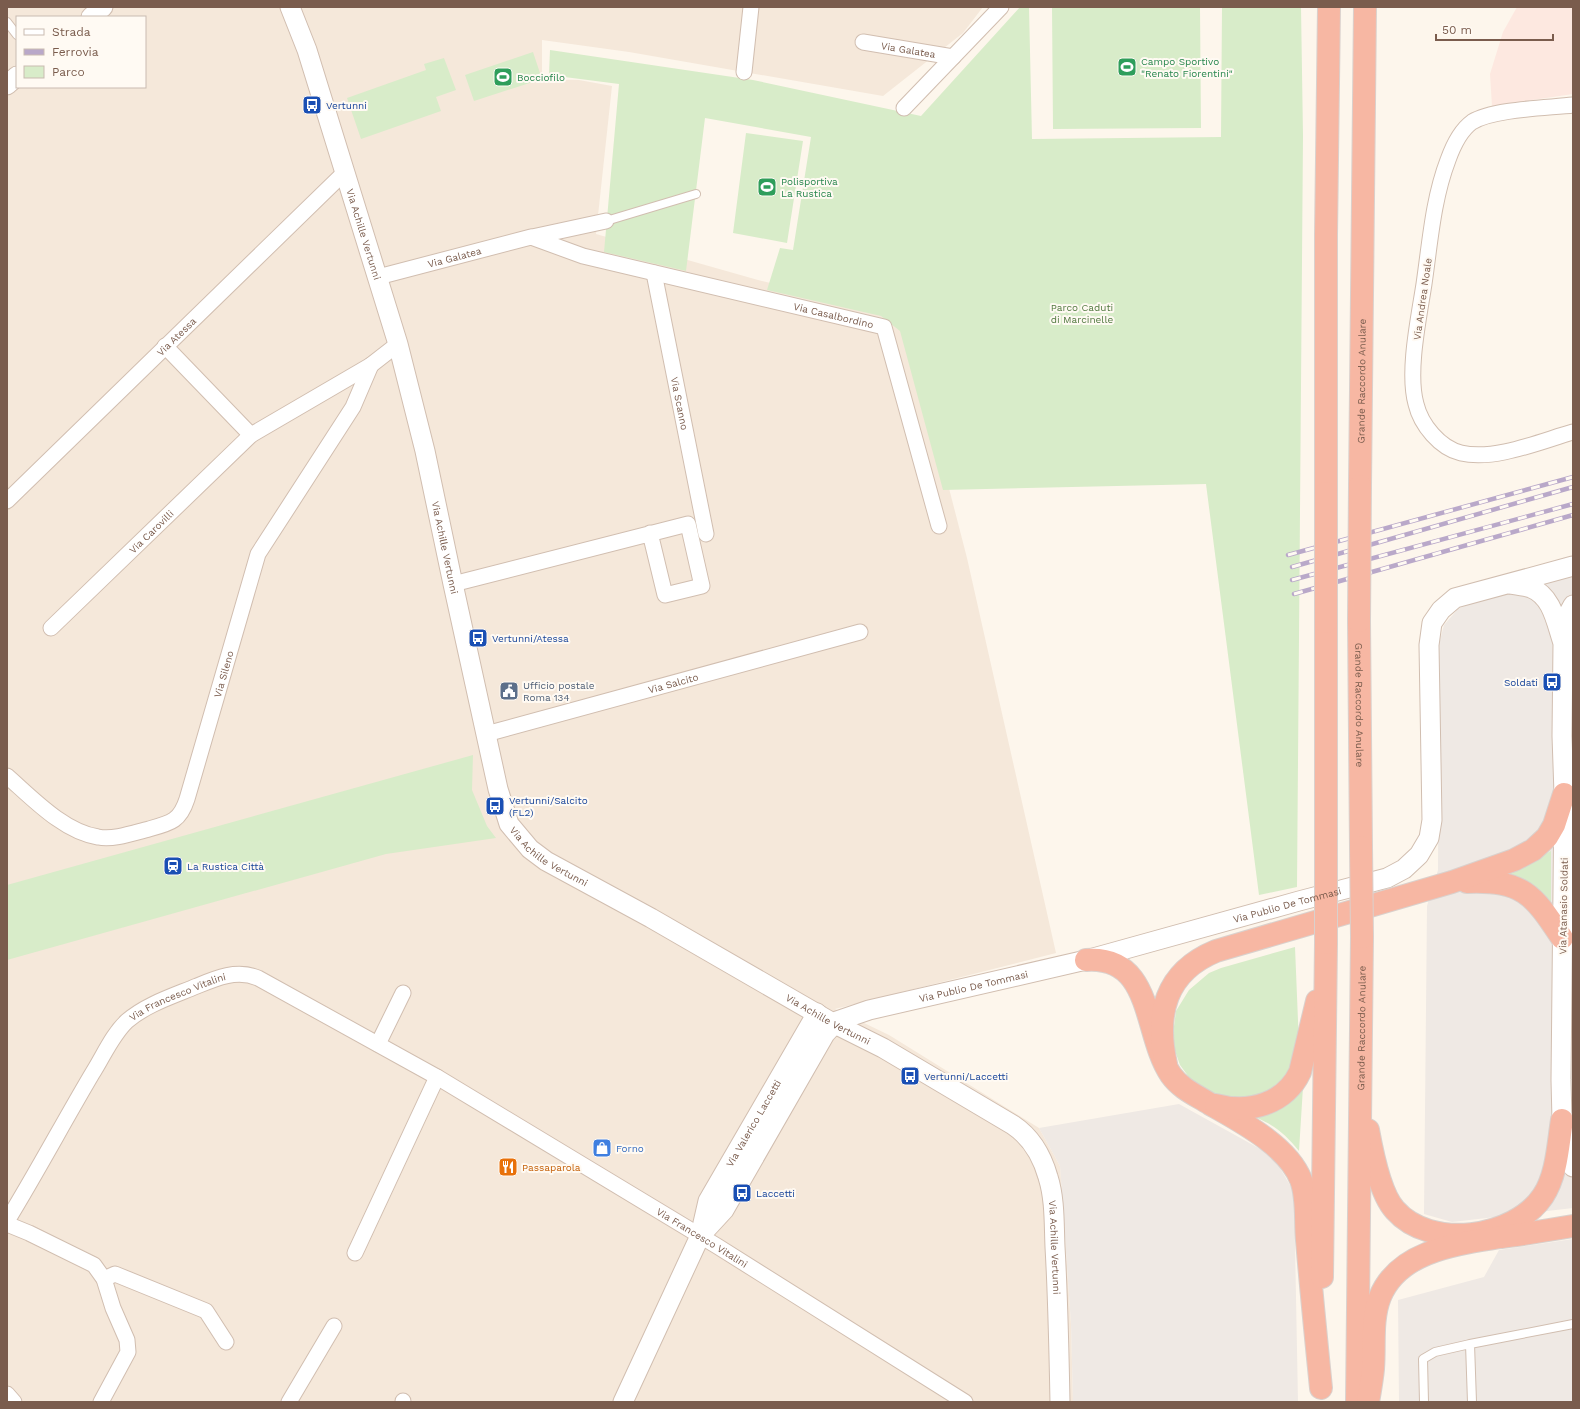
<svg xmlns="http://www.w3.org/2000/svg" width="1580" height="1409" viewBox="0 0 1580 1409" font-family="'Work Sans',sans-serif">
  <style>
    .residential { fill: #f5e8da; fill-rule: evenodd }
    .commercial { fill: #fde8e0 }
    .industrial { fill: #efe9e4 }
    .green { fill: #d8ecc9 }
    .lines { fill: none; stroke-linecap: round; stroke-linejoin: round }
    .service-casing { stroke: #d1beb0; stroke-width: 10 }
    .minor-casing { stroke: #d1beb0; stroke-width: 17 }
    .tertiary-casing { stroke: #d1beb0; stroke-width: 21 }
    .motorway-casing { stroke: #dad1cd; stroke-width: 24 }
    .service { stroke: #fff; stroke-width: 8 }
    .minor { stroke: #fff; stroke-width: 15 }
    .tertiary { stroke: #fff; stroke-width: 19 }
    .motorway { stroke: #f7b7a3; stroke-width: 22 }
    .rail-casing { stroke: #b9a8c9; stroke-width: 4.5 }
    .rail { stroke: #fffaf3; stroke-width: 3; stroke-dasharray: 9; stroke-linecap: butt }
    .motorway-bridge-casing { stroke: #dad1cd; stroke-width: 24; stroke-linecap: butt }
    .motorway-bridge { stroke: #f7b7a3; stroke-width: 22 }
    .labels { text-anchor: middle; stroke-width: 4; stroke-linejoin: round; paint-order: stroke }
    .street-label { font-size: 10px; fill: #7a5c4d; stroke: #fffaf3 }
    .leisure-label { font-size: 10px; fill: #27864d; stroke: #fffaf3; text-anchor: start }
    .transit-label { font-size: 10px; fill: #164399; stroke: #fffaf3; text-anchor: start }
    .park-label { font-size: 10px; fill: #537a41; stroke: #fffaf3 }
    .service-label { font-size: 10px; fill: #4e5e75; stroke: #fffaf3; text-anchor: start }
    .shop-label { font-size: 10px; fill: #366cbe; stroke: #fffaf3; text-anchor: start }
    .food-label { font-size: 10px; fill: #c56008; stroke: #fffaf3; text-anchor: start }
  </style>
  <rect width="100%" height="100%" fill="#fdf6ec"/>
  <!-- residential -->
  <path class="residential" d="M7 7H983L963 33 883 96 629 52 542 40V79L579 80 612 86 596 234 758 280 904 314 967 558 1056 953 835 1009 889 1035 1039 1128 1060 1166 1071 1324 1073 1402H7ZM17 17H145V87H17Z"/>
  <!-- commercial -->
  <path class="commercial" d="M1517 7H1573V94L1492 106 1490 74 1503 32Z"/>
  <!-- industrial -->
  <path class="industrial" d="M1573 576V1208L1452 1222 1424 1214 1427 906 1438 870 1439 644 1444 625 1458 609 1484 598Z
    M1179 1104 1273 1156 1294 1192 1298 1402H1073L1071 1324 1060 1166 1039 1128Z
    M1573 1239V1402H1399L1398 1300 1484 1277 1499 1250Z"/>
  <!-- green -->
  <path class="green" d="M1020 7H1029L1032 139 1221 137 1222 7H1301L1303 136 1297 887 1259 895 1206 484 943 490 900 331 881 316 767 290 780 248 793 250 811 137 705 118 686 271 604 252 619 84 549 75 550 50 753 80 921 116Z
    M1052 7H1200L1201 128 1053 129Z
    M533 52 542 79 474 101 465 75Z
    M444 58 456 90 436 97 441 111 361 139 347 98 426 70 424 64Z
    M746 133 803 141 787 243 733 233Z
    M473 755 472 790 487 826 496 838 386 854 7 960V885Z
    M1551 851V908L1502 875Z
    M1295 947 1299 1045 1288 1075 1269 1090 1248 1098 1215 1096 1194 1084 1180 1065 1173 1045V1034L1176 1011 1189 990 1209 973 1221 968Z
    M1303 1087 1299 1151C1286 1135 1276 1126 1257 1118L1269 1113Z"/>
  <g class="lines">
    <!-- service casing -->
    <g class="service-casing">
      <path id="service" d="M7 22 17 35
        M606 221 696 194
        M1424 1402 1423 1359 1435 1352 1470 1344
        M1472 1402 1470 1344 1573 1324"/>
    </g>
    <!-- minor casing -->
    <g class="minor-casing">
      <g id="minor">
        <path id="s1" d="M863 42 953 57"/>
        <path d="M744 72 751 7"/>
        <path d="M1573 105C1547 108 1493 109 1472 122 1461 130 1453 146 1448 160 1433 199 1430 243 1424 284 1419 317 1407 372 1416 404 1421 425 1440 448 1461 453 1495 461 1541 441 1573 432"/>
        <path d="M904 108 1001 7"/>
        <path d="M532 237 606 221"/>
        <path id="s2" d="M654 273 706 534"/>
        <path id="s3" d="M378 277 531 237 583 256 884 327 939 526"/>
        <path d="M165 346 251 435"/>
        <path id="s4" d="M7 501 345 172"/>
        <path d="M453 584 688 524 702 586 665 595 650 533"/>
        <path id="s5" d="M51 628 251 435 371 365 398 344"/>
        <path id="s6" d="M486 734 860 632"/>
        <path id="s7" d="M7 776C32 798 64 832 98 837 114 840 133 833 149 829 171 823 180 821 187 799L258 554 353 407 371 365"/>
        <path d="M378 1044 403 993"/>
        <path id="s8" d="M7 1221C37 1172 63 1123 92 1074 103 1057 112 1035 127 1021 147 1004 173 996 197 986 216 978 237 969 258 978L437 1077 717 1246 965 1402"/>
        <path d="M7 1224 29 1233 94 1265 104 1279 113 1308 127 1340 128 1352 101 1402"/>
        <path d="M355 1253 437 1077"/>
        <path d="M104 1279 115 1274 206 1311 226 1342"/>
        <path d="M7 1394 14 1402"/>
        <path d="M403 1401V1402"/>
        <path d="M289 1402 334 1326"/>
      </g>
    </g>
    <!-- tertiary casing -->
    <g class="tertiary-casing">
      <g id="tertiary">
        <path id="s9" d="M290 7 307 50 398 344 425 451 453 584 498 789 509 824 530 849 546 861 651 918 833 1023 883 1048 1013 1125C1031 1137 1042 1156 1048 1177 1055 1199 1054 1224 1055 1247 1058 1298 1059 1350 1060 1402"/>
        <path d="M91 17 103 7"/>
        <path d="M7 85 17 76"/>
        <path d="M1510 584C1517 585 1525 586 1531 588 1552 596 1556 622 1562 640"/>
        <path d="M1573 605 1568 614 1563 644 1562 736 1564 794 1561 1080 1562 1120 1573 1167"/>
        <path id="s10" d="M700 1236 724 1210 825 1034 837 1021 869 1010 1086 960 1299 901 1387 878 1404 869 1419 855 1429 838 1432 820 1429 645 1432 623 1441 610 1455 598 1573 566"/>
        <path id="s11" d="M623 1402 700 1236 708 1201 817 1013"/>
      </g>
    </g>
    <!-- motorway casing -->
    <g class="motorway-casing">
      <g id="motorway">
        <path id="s12" d="M1360 486 1365 7"/>
        <path d="M1326 493V235L1329 7"/>
        <path id="s13" d="M1359 621 1361 847"/>
        <path d="M1326 853V622"/>
        <path d="M1467 882C1523 880 1533 894 1562 938"/>
        <path d="M1086 960C1154 955 1143 1034 1171 1075 1181 1089 1196 1095 1210 1104 1240 1121 1288 1146 1301 1180 1308 1198 1305 1221 1307 1240 1311 1289 1316 1338 1321 1388"/>
        <path d="M1166 1064C1155 1014 1165 972 1216 951L1452 882 1514 860 1533 850 1547 837 1554 825 1564 794"/>
        <path d="M1216 1105C1249 1114 1285 1104 1300 1072L1317 1001"/>
        <path d="M1368 1130C1372 1152 1380 1194 1395 1210 1430 1250 1514 1239 1543 1196 1557 1175 1558 1145 1562 1120"/>
        <path d="M1322 1277 1326 943"/>
        <path id="s14" d="M1357 1402 1362 937"/>
        <path d="M1368 1402C1370 1391 1372 1380 1373 1369 1375 1345 1371 1320 1380 1297 1399 1250 1458 1244 1501 1237 1525 1234 1549 1230 1573 1226"/>
      </g>
    </g>
    <!-- service -->
    <use href="#service" class="service"/>
    <!-- minor -->
    <use href="#minor" class="minor"/>
    <!-- tertiary -->
    <use href="#tertiary" class="tertiary"/>
    <!-- motorway -->
    <use href="#motorway" class="motorway"/>
    <!-- rail casing -->
    <g class="rail-casing">
      <path id="rail" d="M1288 555 1573 477
        M1292 567 1573 487
        M1292 580 1573 504
        M1294 594 1573 515"/>
    </g>
    <!-- rail -->
    <use href="#rail" class="rail"/>
    <!-- motorway-bridge casing -->
    <g class="motorway-bridge-casing">
      <path id="motorway-bridge" d="M1326 493V622
        M1359 621 1360 486
        M1361 847 1362 937
        M1326 943V853"/>
    </g>
    <!-- motorway-bridge -->
    <use href="#motorway-bridge" class="motorway-bridge"/>
  </g>
  <!-- icons -->
  <defs>
    <g id="stadium-square" transform="scale(1)"><rect x="-9" y="-9" width="18" height="18" rx="4" fill="#2e9e5b" stroke="#fffaf3"/><path d="M0-5a6.5 5 0 1 0 0 10a6.5 5 0 1 0 0-10ZM-3.5-1.8h7v3.6h-7Z" fill="#fff"/></g>
    <g id="bus-square" transform="scale(1)"><rect x="-9" y="-9" width="18" height="18" rx="4" fill="#1a4fb4" stroke="#fffaf3"/><path d="M-5-6H5V4H4V6H2V4H-2V6H-4V4H-5ZM-3.5-4V0h7V-4ZM-3.5 1.2v1.5H-2V1.2ZM2 1.2v1.5H3.5V1.2Z" fill="#fff"/></g>
    <g id="civic-square" transform="scale(1)"><rect x="-9" y="-9" width="18" height="18" rx="4" fill="#5c6f8a" stroke="#fffaf3"/><path d="M-.6-6.5H3V-4.5H.6V-3L4-1V1h2V6H-6V1h2V-1L-.6-3ZM-1.2 2.5V6h2.4V2.5Z" fill="#fff"/></g>
    <g id="station-square" transform="scale(1)"><rect x="-9" y="-9" width="18" height="18" rx="4" fill="#1a4fb4" stroke="#fffaf3"/><path d="M-3-6H3Q5-6 5-4V2Q5 4 3 4L4.5 6H3L1.5 4h-3L-3 6H-4.5L-3 4Q-5 4-5 2V-4Q-5-6-3-6ZM-3.5-4v3h7v-3ZM-3.5 1v1.5H-2V1ZM2 1v1.5H3.5V1Z" fill="#fff"/></g>
    <g id="shop-square" transform="scale(1)"><rect x="-9" y="-9" width="18" height="18" rx="4" fill="#3f7fe0" stroke="#fffaf3"/><path d="M-5-2.5h2.3a2.7 3.5 0 0 1 5.4 0H5L5.5 6h-11ZM-1.5-2.5h3a1.5 2.3 0 0 0-3 0Z" fill="#fff"/></g>
    <g id="restaurant-square" transform="scale(1)"><rect x="-9" y="-9" width="18" height="18" rx="4" fill="#e8710a" stroke="#fffaf3"/><path d="M-5-6h1v4h1v-4h1v4h1v-4h1v5L-1.5 .5V6h-2V.5L-5-1ZM5-6V6H3V1.5H1.5Q1.5-4 5-6Z" fill="#fff"/></g>
  </defs>
  <g fill-rule="evenodd">
    <use href="#stadium-square" x="1127" y="67"/>
    <use href="#stadium-square" x="503" y="77"/>
    <use href="#bus-square" x="312" y="105"/>
    <use href="#stadium-square" x="767" y="187"/>
    <use href="#bus-square" x="478" y="638"/>
    <use href="#bus-square" x="1552" y="682"/>
    <use href="#civic-square" x="509" y="691"/>
    <use href="#bus-square" x="495" y="806"/>
    <use href="#station-square" x="173" y="866"/>
    <use href="#bus-square" x="910" y="1076"/>
    <use href="#shop-square" x="602" y="1148"/>
    <use href="#restaurant-square" x="508" y="1167"/>
    <use href="#bus-square" x="742" y="1193"/>
  </g>
  <g class="labels">
    <!-- street labels -->
    <g class="street-label">
      <text dy="4" stroke="none"><textPath href="#s1" startOffset="46">Via Galatea</textPath></text>
      <text dy="4" stroke="none"><textPath href="#s9" startOffset="239">Via Achille Vertunni</textPath></text>
      <text dy="4" stroke="none"><textPath href="#s3" startOffset="79">Via Galatea</textPath></text>
      <text transform="translate(1422 299) rotate(-82)" y="4">Via Andrea Noale</text>
      <text dy="4" stroke="none"><textPath href="#s3" startOffset="471">Via Casalbordino</textPath></text>
      <text dy="4" stroke="none"><textPath href="#s4" startOffset="236">Via Atessa</textPath></text>
      <text dy="4" stroke="none"><textPath href="#s12" startOffset="105">Grande Raccordo Anulare</textPath></text>
      <text dy="4" stroke="none"><textPath href="#s2" startOffset="133">Via Scanno</textPath></text>
      <text dy="4" stroke="none"><textPath href="#s5" startOffset="139">Via Carovilli</textPath></text>
      <text dy="4" stroke="none"><textPath href="#s9" startOffset="563">Via Achille Vertunni</textPath></text>
      <text dy="4" stroke="none"><textPath href="#s7" startOffset="345">Via Sileno</textPath></text>
      <text dy="4" stroke="none"><textPath href="#s6" startOffset="194">Via Salcito</textPath></text>
      <text dy="4" stroke="none"><textPath href="#s13" startOffset="84">Grande Raccordo Anulare</textPath></text>
      <text dy="4" stroke="none"><textPath href="#s9" startOffset="899">Via Achille Vertunni</textPath></text>
      <text dy="4" stroke="none"><textPath href="#s10" startOffset="721">Via Publio De Tommasi</textPath></text>
      <text transform="translate(1563 906) rotate(-89)" y="4">Via Atanasio Soldati</text>
      <text dy="4" stroke="none"><textPath href="#s10" startOffset="397">Via Publio De Tommasi</textPath></text>
      <text dy="4" stroke="none"><textPath href="#s8" startOffset="290">Via Francesco Vitalini</textPath></text>
      <text dy="4" stroke="none"><textPath href="#s9" startOffset="1223">Via Achille Vertunni</textPath></text>
      <text dy="4" stroke="none"><textPath href="#s14" startOffset="374">Grande Raccordo Anulare</textPath></text>
      <text dy="4" stroke="none"><textPath href="#s11" startOffset="309">Via Valerico Laccetti</textPath></text>
      <text dy="4" stroke="none"><textPath href="#s8" startOffset="890">Via Francesco Vitalini</textPath></text>
      <text dy="4" stroke="none"><textPath href="#s9" startOffset="1571">Via Achille Vertunni</textPath></text>
    </g>
    <!-- leisure labels -->
    <g class="leisure-label">
      <text x="1141" y="65">Campo Sportivo<tspan x="1141" dy="12">"Renato Fiorentini"</tspan></text>
      <text x="517" y="81">Bocciofilo</text>
      <text x="781" y="185">Polisportiva<tspan x="781" dy="12">La Rustica</tspan></text>
    </g>
    <!-- transit labels -->
    <g class="transit-label">
      <text x="326" y="109">Vertunni</text>
      <text x="492" y="642">Vertunni/Atessa</text>
      <text x="1538" y="686" text-anchor="end">Soldati</text>
      <text x="509" y="804">Vertunni/Salcito<tspan x="509" dy="12">(FL2)</tspan></text>
      <text x="187" y="870">La Rustica Città</text>
      <text x="924" y="1080">Vertunni/Laccetti</text>
      <text x="756" y="1197">Laccetti</text>
    </g>
    <!-- park labels -->
    <g class="park-label">
      <text x="1082" y="311">Parco Caduti<tspan x="1082" dy="12">di Marcinelle</tspan></text>
    </g>
    <!-- service labels -->
    <g class="service-label">
      <text x="523" y="689">Ufficio postale<tspan x="523" dy="12">Roma 134</tspan></text>
    </g>
    <!-- shop labels -->
    <g class="shop-label">
      <text x="616" y="1152">Forno</text>
    </g>
    <!-- food labels -->
    <g class="food-label">
      <text x="522" y="1171">Passaparola</text>
    </g>
  </g>
  <!-- border -->
  <rect width="1580" height="1409" fill="none" stroke="#7a5c4d" stroke-width="16"/>
  <!-- legend -->
  <rect x="16" y="16" width="130" height="72" fill="#fffaf3" stroke="#cabbb1"/>
  <rect x="24" y="29" width="20" height="6" fill="#ffffff" stroke="#cabbb1"/>
  <text x="52" y="36" font-size="12" fill="#7a5c4d">Strada</text>
  <rect x="24" y="49" width="20" height="6" fill="#b9a8c9" stroke="#cabbb1"/>
  <text x="52" y="56" font-size="12" fill="#7a5c4d">Ferrovia</text>
  <rect x="24" y="66" width="20" height="12" fill="#d8ecc9" stroke="#cabbb1"/>
  <text x="52" y="76" font-size="12" fill="#7a5c4d">Parco</text>
  <!-- scale -->
  <path d="M1436 34v6h117v-6" fill="none" stroke="#7a5c4d" stroke-width="2"/>
  <text x="1442" y="34" font-size="12" fill="#7a5c4d" stroke="#fffaf3" stroke-width="3" paint-order="stroke">50 m</text>
</svg>
